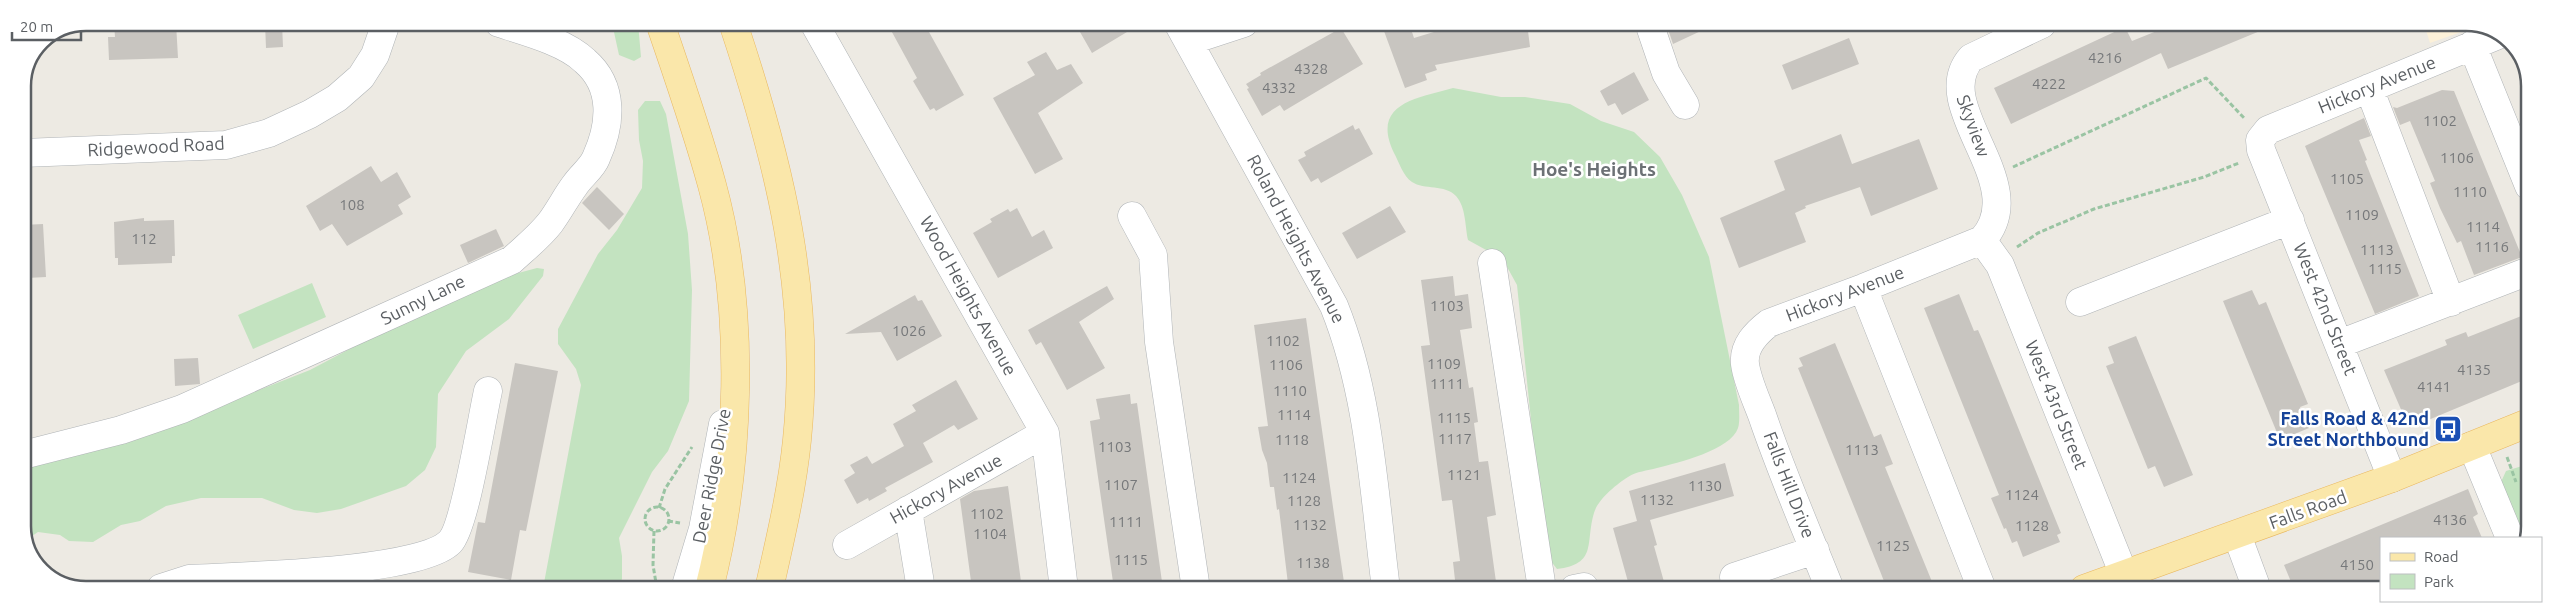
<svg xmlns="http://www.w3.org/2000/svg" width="2552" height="612" viewBox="0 0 2552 612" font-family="Ubuntu,sans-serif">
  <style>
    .commercial { fill: #fcf1d9 }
    .green { fill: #c3e3c0 }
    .building { fill: #c8c5c0 }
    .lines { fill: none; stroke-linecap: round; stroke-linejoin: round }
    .minor-casing { stroke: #b0b4b7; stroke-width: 29 }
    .major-casing { stroke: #e9b860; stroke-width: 29 }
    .path { stroke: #9ac4a3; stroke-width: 3; stroke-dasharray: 5 2.5; stroke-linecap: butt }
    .minor { stroke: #fff; stroke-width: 28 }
    .major { stroke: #fae7aa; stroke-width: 28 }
    .labels { text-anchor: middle; stroke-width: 5; stroke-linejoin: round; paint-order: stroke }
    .number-label { font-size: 15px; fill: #76787a }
    .street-label { font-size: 18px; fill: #5b5f63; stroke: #fff }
    .transit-label { font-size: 18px; font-weight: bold; fill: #164399; stroke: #fff; text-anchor: end }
    .neighbourhood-label { font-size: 19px; font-weight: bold; fill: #6c7175; stroke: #fff }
    .rim { fill: none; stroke: #5b5f63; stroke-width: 2.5 }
  </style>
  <rect width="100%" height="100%" fill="#edeae3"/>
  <!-- commercial -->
  <path class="commercial" d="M2424 24H2478L2481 25 2430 43Z"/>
  <!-- green -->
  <path class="green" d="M612 23H638L641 57 634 61 619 55Z
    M1453 88 1501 97H1525L1570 104 1601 121 1634 132 1660 157 1682 195 1709 257 1739 405C1739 412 1740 422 1738 428 1731 450 1677 463 1657 468 1647 471 1637 471 1628 477 1617 484 1598 499 1594 513 1585 543 1598 564 1557 569L1550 560 1542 526 1517 285 1506 265 1497 256 1468 240C1465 226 1466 207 1456 196 1445 184 1424 190 1412 182 1403 176 1399 162 1394 153 1370 103 1418 98 1453 88Z
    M645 101H660L666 114 688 234 692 290 689 401 668 451 652 472 619 538 622 556V579L617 589 505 588 526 581 544 583 581 385 576 369 558 344V329L598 254 617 230 642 188 643 161 639 140 638 110Z
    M537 268 544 269 543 276 509 319 466 351 438 394 436 447 425 470 406 486 341 509 317 513 294 510 262 498H201L166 506 140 521 121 525 93 542 69 541 60 535 38 532 26 540 23 534V466L162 428 310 370 410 317 503 277Z
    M312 283 326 317 253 349 238 315Z
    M2522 466 2528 469V538H2520L2501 482 2506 471Z"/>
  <!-- building -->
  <path class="building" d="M114 23H176L178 58 109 60 108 37H115Z
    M265 23H282L283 47 266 48Z
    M887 23H924L964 95 936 111 934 108 930 110 913 81 917 78Z
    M1095 23H1142L1092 53 1080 32Z
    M1381 23H1409L1414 38 1447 28 1446 23H1527L1530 47 1435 65 1437 70 1425 74 1427 80 1405 88Z
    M1666 23H1718L1673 44Z
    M2174 24H2277L2168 69 2161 53 2011 124 1994 88 2125 27 2132 41Z
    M1341 28 1363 64 1284 111 1280 105 1262 116 1247 89 1249 88 1246 84 1261 75 1260 73Z
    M1849 38 1859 64 1792 90 1782 65Z
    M1046 52 1057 70 1071 64 1083 83 1038 113 1063 159 1035 174 993 98 1035 75 1027 62Z
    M1634 72 1649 100 1622 115 1615 103 1608 106 1600 91Z
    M2442 90 2454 91 2522 257 2474 275 2461 241 2457 243 2440 208 2430 183 2435 181 2410 121 2400 125 2393 107 2397 108Z
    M2364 118 2371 136 2359 140 2367 160 2365 161 2419 296 2375 314 2305 146Z
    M1353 125 1355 130 1359 128 1373 154 1321 183 1318 178 1311 182 1298 160 1306 156 1304 152Z
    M1841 134 1852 164 1919 139 1938 189 1871 216 1860 187 1805 206 1806 208 1795 213 1806 242 1739 268 1720 218 1785 190 1774 161Z
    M371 166 381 182 397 172 411 197 398 205 403 214 347 246 332 224 320 231 306 206Z
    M597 187 624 214 609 230 582 203Z
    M1390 206 1406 232 1357 259 1342 233Z
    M1017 208 1032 237 1044 230 1053 248 998 278 973 233 992 222 990 219 1008 209 1010 212Z
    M144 218V221L174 220 175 256H172V263L118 265V258H115L114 222Z
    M43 224 46 277 27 278 26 271H23V225Z
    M496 229 504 246 468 263 460 245Z
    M1453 276 1455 296 1468 294 1472 328 1460 330 1469 388 1473 387 1478 422 1474 423 1479 462 1488 461 1496 515 1487 517 1497 589H1456L1453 562 1460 561 1452 500 1442 501 1421 346 1430 345 1421 280Z
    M1107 286 1114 299 1079 322 1105 368 1067 390 1041 342 1036 345 1028 330Z
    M2252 290 2259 305 2266 302 2308 404 2300 407 2309 428 2280 440 2223 301Z
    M1959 294 1974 331 1978 330 1982 339 2061 533 2057 535 2060 542 2023 557 2017 541 2012 543 2006 528 2004 529 1991 498 1999 495 1924 308Z
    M915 295 918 301 922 300 942 336 897 361 881 332 845 334Z
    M2529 313V378L2409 428 2384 370 2447 345 2445 340 2466 332 2468 337Z
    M1306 318 1336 528 1345 589H1293L1292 583 1288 584 1279 509 1277 510 1274 487H1270L1267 463 1262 450 1258 427 1268 426 1254 325Z
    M2136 336 2193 475 2164 487 2155 466 2148 469 2106 366 2114 363 2108 347Z
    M1835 343 1874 437 1881 434 1893 464 1885 467 1935 589H1887L1880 571 1798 368 1803 366 1799 358Z
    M198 358 200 384 175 386 174 359Z
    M515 363 558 371 526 531 520 530 511 580 468 572 478 522 485 523Z
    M956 380 978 419 958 430 954 425 923 443 933 462 885 488 887 491 869 501 868 498 857 504 844 480 855 473 850 465 867 456 872 464 904 446 893 424 916 411 912 405Z
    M1130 394 1131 404 1137 403 1163 589H1114L1090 421 1100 419 1096 399Z
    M1725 463 1734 496 1650 520 1657 545 1654 546 1666 589H1630L1613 528 1637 521 1629 491Z
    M1008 486 1022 589H972L960 499 974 491Z
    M2468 489 2478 514 2473 517 2482 538H2381V589H2294L2284 565Z"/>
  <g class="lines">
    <!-- minor casing -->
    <g class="minor-casing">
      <path id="minor" d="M814 23 1045 433 1064 589
        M1178 23 1334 306C1370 395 1374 494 1386 589
        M1649 23 1666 73 1685 105
        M1189 41 1244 23
        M2472 45 2529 186
        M2369 88 2451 302
        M23 153 226 145 269 133 310 114 337 98 361 77 375 55 386 23
        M1132 216 1153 255 1159 342 1196 589
        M1982 240 2000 265 2124 575
        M1492 263 1542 589
        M1863 288 1982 589
        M2080 302 2290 220
        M2339 344 2529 271
        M2472 446 2510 538
        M23 455 121 430 182 409 512 260C525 248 539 237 550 223 559 211 566 197 575 185 581 176 592 168 596 158 611 125 615 87 585 61 566 42 524 31 499 23
        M2392 478 2261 150 2260 140 2268 130 2498 35
        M908 510 921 589
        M2237 535 2257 589
        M847 545 1045 433
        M1734 577 1815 550
        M161 588 189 579C239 576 420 573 450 542 465 527 482 417 488 391
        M685 589 703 529 723 424
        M1574 589 1584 587
        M1830 589C1807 531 1782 474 1762 415 1756 399 1747 380 1745 364 1743 346 1756 333 1769 323L1863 288 1982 240C2034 184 1928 107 1971 58L2042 24"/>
    </g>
    <!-- major casing -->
    <g class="major-casing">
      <path id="major" d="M660 23C678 76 697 130 712 185 746 309 741 464 709 589
        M733 23C779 161 812 292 797 440 792 490 780 540 769 589
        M2084 589 2392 478 2528 423"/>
    </g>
    <!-- path -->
    <path class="path" d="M2013 167 2206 78 2245 119
      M2017 247 2038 233 2094 209 2204 177 2239 163
      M2507 457 2516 482
      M645 519a12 12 0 1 1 24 0a12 12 0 1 1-24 0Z
      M659 508 665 489 692 447
      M668 521 680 523
      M654 531 653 565 657 589"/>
    <!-- minor -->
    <use href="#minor" class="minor"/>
    <!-- major -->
    <use href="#major" class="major"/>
  </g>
  <!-- icons -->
  <defs>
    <g id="bus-square" transform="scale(1.4375)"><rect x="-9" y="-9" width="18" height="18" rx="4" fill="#1a4fb4" stroke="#fff"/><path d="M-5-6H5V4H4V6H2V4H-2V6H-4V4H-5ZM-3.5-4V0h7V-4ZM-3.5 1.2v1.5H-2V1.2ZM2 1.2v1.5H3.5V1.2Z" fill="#fff"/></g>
  </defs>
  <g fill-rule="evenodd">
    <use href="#bus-square" x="2448" y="429"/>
  </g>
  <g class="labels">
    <!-- number labels -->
    <g class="number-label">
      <text x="2105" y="63">4216</text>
      <text x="1311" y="74">4328</text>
      <text x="2049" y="89">4222</text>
      <text x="1279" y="93">4332</text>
      <text x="2440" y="126">1102</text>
      <text x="2457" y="163">1106</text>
      <text x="2347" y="184">1105</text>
      <text x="2470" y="197">1110</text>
      <text x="352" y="210">108</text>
      <text x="2362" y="220">1109</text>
      <text x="2483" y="232">1114</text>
      <text x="144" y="244">112</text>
      <text x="2492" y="252">1116</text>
      <text x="2377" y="255">1113</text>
      <text x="2385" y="274">1115</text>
      <text x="1447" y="311">1103</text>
      <text x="909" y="336">1026</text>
      <text x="1283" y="346">1102</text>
      <text x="1444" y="369">1109</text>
      <text x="1286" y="370">1106</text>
      <text x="2474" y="375">4135</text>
      <text x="1447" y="389">1111</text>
      <text x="2434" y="392">4141</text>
      <text x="1290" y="396">1110</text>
      <text x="1294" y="420">1114</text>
      <text x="1454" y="423">1115</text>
      <text x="1455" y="444">1117</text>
      <text x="1292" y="445">1118</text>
      <text x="1115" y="452">1103</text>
      <text x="1862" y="455">1113</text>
      <text x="1464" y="480">1121</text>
      <text x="1299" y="483">1124</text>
      <text x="1121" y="490">1107</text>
      <text x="1705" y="491">1130</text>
      <text x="2022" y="500">1124</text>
      <text x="1657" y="505">1132</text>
      <text x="1304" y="506">1128</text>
      <text x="987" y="519">1102</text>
      <text x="2450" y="525">4136</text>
      <text x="1126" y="527">1111</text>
      <text x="1310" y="530">1132</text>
      <text x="2032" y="531">1128</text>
      <text x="990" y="539">1104</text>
      <text x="1893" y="551">1125</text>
      <text x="1131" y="565">1115</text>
      <text x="1313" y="568">1138</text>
      <text x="2357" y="570">4150</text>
    </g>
    <!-- street labels -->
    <g class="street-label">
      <text transform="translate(2377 85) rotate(-22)" y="6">Hickory Avenue</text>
      <text transform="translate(1973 126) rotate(70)" y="6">Skyview</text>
      <text transform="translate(156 147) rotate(-3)" y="6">Ridgewood Road</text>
      <text transform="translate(1296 239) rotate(62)" y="6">Roland Heights Avenue</text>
      <text transform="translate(1845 294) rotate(-21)" y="6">Hickory Avenue</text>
      <text transform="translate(968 296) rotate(61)" y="6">Wood Heights Avenue</text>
      <text transform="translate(423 300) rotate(-26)" y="6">Sunny Lane</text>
      <text transform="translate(2325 309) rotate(68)" y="6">West 42nd Street</text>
      <text transform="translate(2056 405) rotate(68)" y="6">West 43rd Street</text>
      <text transform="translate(712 476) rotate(-79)" y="6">Deer Ridge Drive</text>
      <text transform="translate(1789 485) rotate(69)" y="6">Falls Hill Drive</text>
      <text transform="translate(946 489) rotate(-29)" y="6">Hickory Avenue</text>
      <text transform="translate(2308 510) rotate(-20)" y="6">Falls Road</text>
    </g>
    <!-- transit labels -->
    <g class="transit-label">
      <text x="2429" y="425">Falls Road &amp; 42nd<tspan x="2429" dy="21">Street Northbound</tspan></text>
    </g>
    <!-- neighbourhood labels -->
    <g class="neighbourhood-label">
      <text x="1594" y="176">Hoe's Heights</text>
    </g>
  </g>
  <!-- crop -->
  <path d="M0 0H2552V612H0ZM86 31H2466A55 55 0 0 1 2521 86V526A55 55 0 0 1 2466 581H86A55 55 0 0 1 31 526V86A55 55 0 0 1 86 31Z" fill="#fff" fill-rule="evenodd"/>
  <path class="rim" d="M86 31H2466A55 55 0 0 1 2521 86V526A55 55 0 0 1 2466 581H86A55 55 0 0 1 31 526V86A55 55 0 0 1 86 31Z"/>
  <!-- legend -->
  <rect x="2380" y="537" width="162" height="65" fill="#ffffff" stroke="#bdbfc1"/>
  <rect x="2390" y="553" width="25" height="8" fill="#fae7aa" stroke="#bdbfc1"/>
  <text x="2424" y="562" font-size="15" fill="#5b5f63">Road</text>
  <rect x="2390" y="574" width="25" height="15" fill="#c3e3c0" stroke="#bdbfc1"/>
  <text x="2424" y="587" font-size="15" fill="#5b5f63">Park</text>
  <!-- scale -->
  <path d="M12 32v8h69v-8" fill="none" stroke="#5b5f63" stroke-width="2.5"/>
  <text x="20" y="32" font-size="15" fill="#5b5f63" stroke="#ffffff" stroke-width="4" paint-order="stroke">20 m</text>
</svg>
